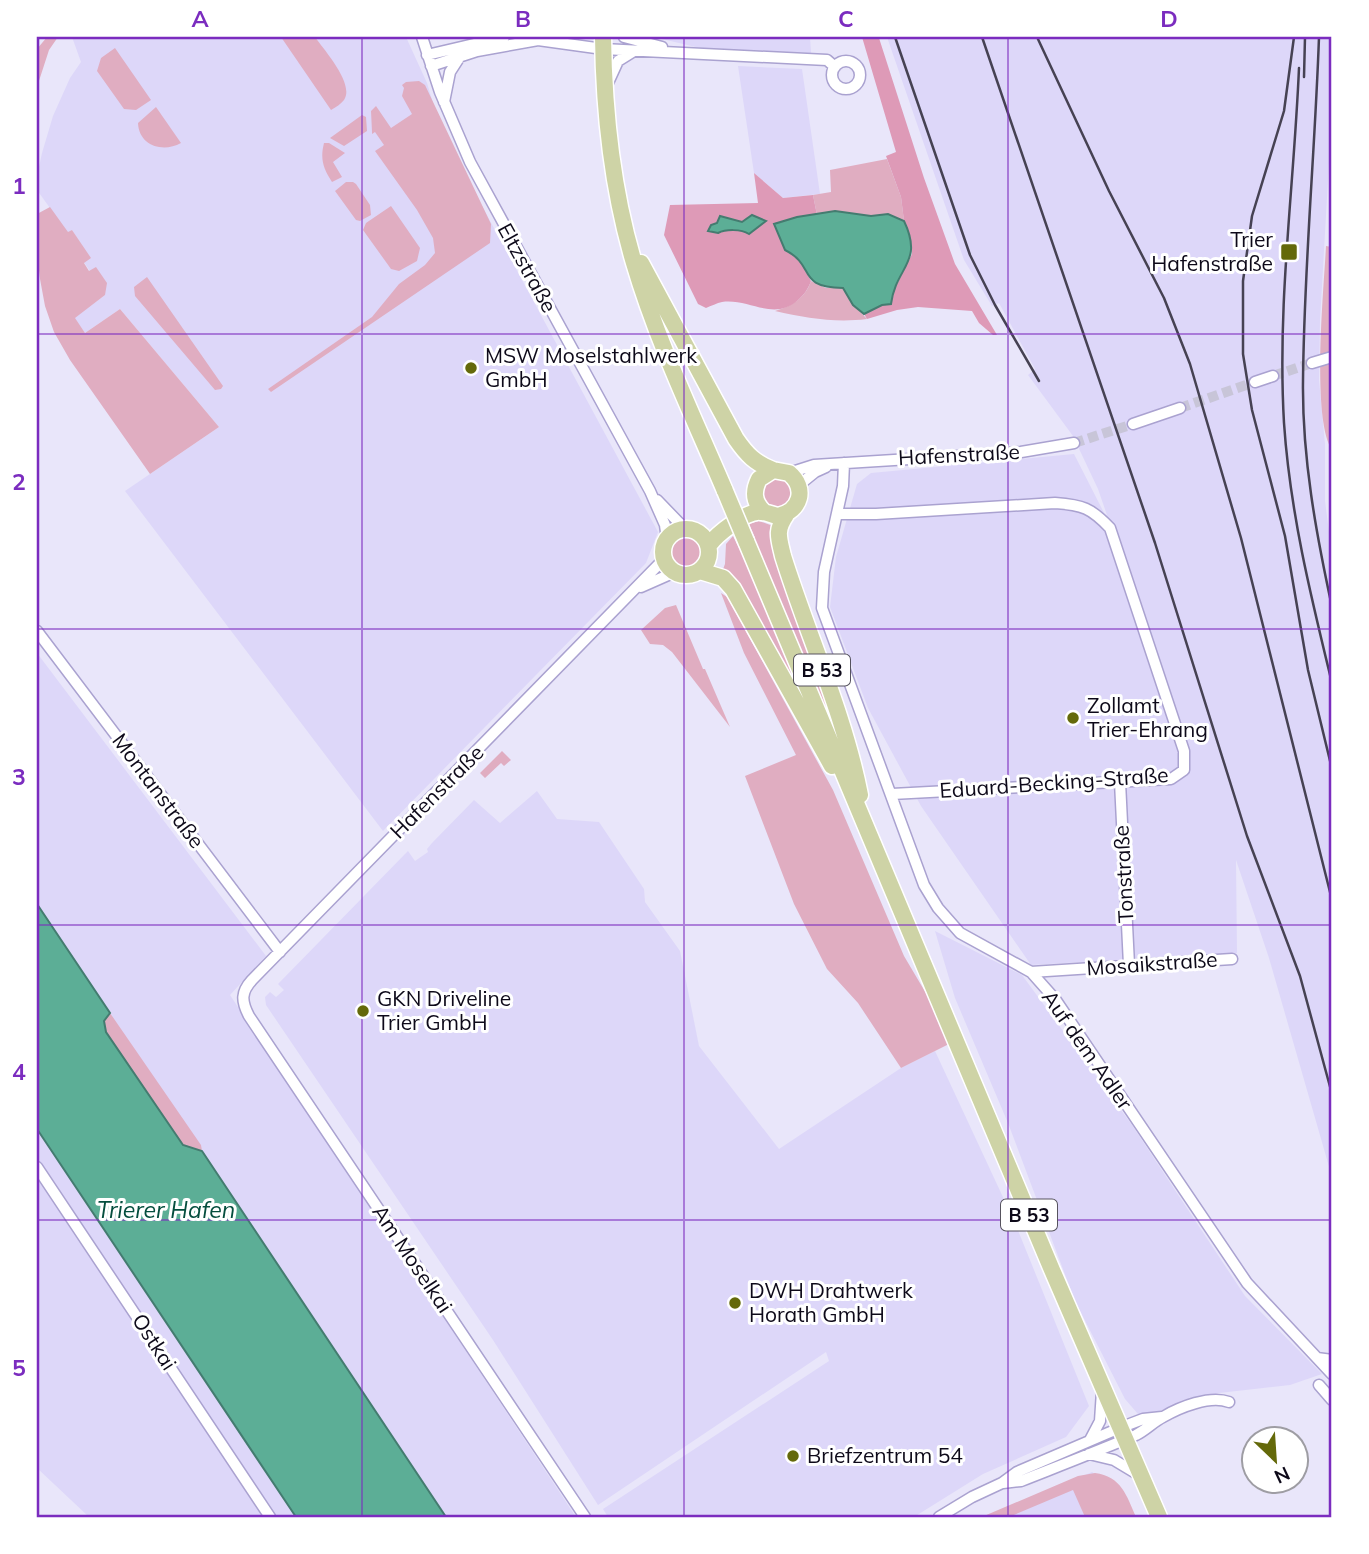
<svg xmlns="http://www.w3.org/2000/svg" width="1369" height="1554" viewBox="0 0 1369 1554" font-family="Mulish,sans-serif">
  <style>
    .built { fill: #ddd7f9 }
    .green { fill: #e0adc1 }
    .forest { fill: #de9ab7; fill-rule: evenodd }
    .water { fill: #5cae96; stroke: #447c70; stroke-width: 2 }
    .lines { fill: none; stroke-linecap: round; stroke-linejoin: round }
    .street-tunnel { stroke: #c8c5d8; stroke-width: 10; stroke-dasharray: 10 5; stroke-linecap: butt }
    .street-casing { stroke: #aaa2d0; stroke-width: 13 }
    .primary-casing { stroke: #fff; stroke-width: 19 }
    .street { stroke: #fff; stroke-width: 10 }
    .primary { stroke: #ced3a6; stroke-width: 16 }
    .rail { stroke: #464253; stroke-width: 2.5 }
    .primary-bridge-casing { stroke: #fff; stroke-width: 19; stroke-linecap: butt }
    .primary-bridge { stroke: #ced3a6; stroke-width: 16 }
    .grid { fill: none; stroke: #7b2cbf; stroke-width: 2; stroke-opacity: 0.55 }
    .poi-dot { fill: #64690a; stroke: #fff; stroke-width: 2.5 }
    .labels { text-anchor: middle; stroke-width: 6; stroke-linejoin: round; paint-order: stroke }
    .shield { fill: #fff; stroke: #56535e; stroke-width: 2 }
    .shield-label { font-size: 19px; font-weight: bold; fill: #0d0919 }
    .poi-label { font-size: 21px; fill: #0d0919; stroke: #fff; text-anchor: start }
    .street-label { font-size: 21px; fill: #0d0919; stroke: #fff }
    .water-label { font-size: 23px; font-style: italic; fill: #054e3e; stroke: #fff }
    .neatline { fill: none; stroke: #7b2cbf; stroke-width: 2.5 }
    .grid-label { font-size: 23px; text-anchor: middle; font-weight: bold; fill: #7b2cbf }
  </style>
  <rect width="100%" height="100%" fill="#e9e6fa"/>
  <!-- built -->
  <path class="built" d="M72 37H406L427 83 436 113 468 180 658 532 646 563 383 831 125 491 219 427 120 309 85 333 74 318 105 295 84 262 90 258 72 230 68 233 37 190V176L42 153 53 116 70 78 81 62Z
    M654 37H810L811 53 708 50Z
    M887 37H1332V110L1320 321 1319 380 1325 444V501L1332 555V1177L1269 958 1236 860 1237 953 1031 965 921 806 868 708 830 607 836 557 857 484 871 473 1074 454 1124 552 1117 532 1108 518 1098 489 1073 436 1028 375 1035 369 999 303 992 306 964 260Z
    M738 66 802 69 820 194 783 198 754 173Z
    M37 653 266 956 230 995 576 1517H446L202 1151 183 1145 106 1018 109 1013 37 904Z
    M537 791 557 819 599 822 644 889 645 902 680 951 699 1046 779 1149 901 1068 935 1051 1015 1223 1089 1406 1066 1437 983 1474 914 1517H608L603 1509 829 1361 826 1352 598 1505 493 1340 266 1005 265 997 270 992 276 997 284 990 278 984 405 854 408 851 415 861 428 852 427 849 432 843 474 800 500 823Z
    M935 931 1022 975 1132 1125 1245 1296 1322 1374 1290 1385 1219 1393 1159 1411 1138 1414 1125 1399 1075 1301 1008 1123 955 998Z
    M37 1129 296 1517H89L37 1468Z
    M1092 1472 1118 1489 1130 1517H987Z"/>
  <!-- green -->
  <path class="green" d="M47 37H58L49 50 37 87V49Z
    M281 37H315C324 50 355 84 344 100 341 104 336 107 331 110Z
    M115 48 151 100 136 110 124 109 97 71 101 58Z
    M419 81 425 85 491 224 490 243 271 392 268 389 372 317 399 284 425 265 435 253 433 238 417 210 375 151 384 145 375 132 372 134V132L371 111 376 106 391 128 412 114 402 96 404 88 402 85 406 82Z
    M156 107 181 143C163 153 139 146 138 123Z
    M362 115 366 117 367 131 344 146 330 138Z
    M324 143H329L345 153 333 162 342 177 332 182C323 168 320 159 324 143Z
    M887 159 901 197 904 221 888 214 871 216 835 211 817 215 813 195 831 192 830 170Z
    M346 182H353L356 184 370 205 371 215 360 221 356 220 335 191Z
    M391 206 420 248 417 261 399 271 391 269 363 230 366 223Z
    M50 207 68 232 72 230 91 258 84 263 89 271 96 267 107 283 105 295 75 318 85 333 120 309 219 427 150 474 70 360 54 332 45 306 40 279 37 254V214Z
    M1326 246 1332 247V450C1311 418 1324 288 1326 246Z
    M147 277 223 386 221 389 215 390 135 296 134 287Z
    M811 281 826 288H843L853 304 867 319C835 323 806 318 775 311 791 306 805 299 811 281Z
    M774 475 792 484 793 499 782 509 764 505 760 487Z
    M759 521 776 527 844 761 753 540 755 538 749 524Z
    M670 552a17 17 0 1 1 34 0a17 17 0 1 1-34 0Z
    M733 536 739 548 741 547 827 749 722 572 725 564 726 544Z
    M721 593 727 597 833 790 904 956 930 1000 949 1044 901 1068 858 1003 827 969 794 904 745 776 796 755 744 653Z
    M676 605 703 669H705L730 727 672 652 663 645 650 644 641 630 665 608Z
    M502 751 511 760 504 766 501 763 485 778 480 773Z
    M110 1013 201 1145 202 1151 183 1145 106 1032 104 1021Z
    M1095 1473C1121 1476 1127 1496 1136 1517H1085L1073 1490 1009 1517 984 1516 1078 1476Z"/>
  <!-- forest -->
  <path class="forest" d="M862 37 879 38 924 178 955 264 997 335H993L979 323 972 311 918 307 897 310 867 319 864 314 882 305 893 292 912 254 909 233 904 221 901 197 886 156 896 152Z
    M754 173 783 198 813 195 817 215 797 217 798 257 811 281C808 289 804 295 798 300 774 322 749 298 722 302 717 303 711 306 706 308L698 304 664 235 670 205 758 203ZM720 216 742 222 743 231H722L711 225 717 223Z"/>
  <!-- water -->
  <path class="water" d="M835 211 871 216 888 214 904 221C924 263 896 266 891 304L882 305 864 314 853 305 843 288C795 287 817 266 785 250L774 224 797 217Z
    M752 215 766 221 749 234C741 229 726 229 718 233L708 231 711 225 717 223 720 216 742 222Z
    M37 904 110 1013 104 1021 106 1032 183 1145 202 1151 446 1517H296L294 1514 37 1129Z"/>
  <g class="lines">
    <!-- street-tunnel -->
    <path class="street-tunnel" d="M1273 376 1312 363
      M1180 408 1255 382
      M1074 443 1133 424"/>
    <!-- street casing -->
    <g class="street-casing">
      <path id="street" d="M422 37 440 92 470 162 650 491 665 525 667 539
        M624 37 662 47
        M427 55 504 37
        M832 75a14 14 0 1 1 28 0a14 14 0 1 1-28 0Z
        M431 66 477 51 538 40 603 49 827 60 835 67
        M607 85 618 61 634 51
        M444 102 450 72 459 58
        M1312 363 1332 357
        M1255 382 1273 376
        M1133 424 1180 408
        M844 463 843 486 824 572 822 608 924 885 938 908 960 933 1031 972 1055 999 1247 1283 1332 1374
        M789 473 814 465 1021 452 1074 443
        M799 485 815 472 826 467
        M657 500 685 529
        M837 514H876L1055 503C1083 505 1091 508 1110 528L1184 751V770L1171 779 892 794
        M641 587 675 572
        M37 631 280 952
        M1120 782 1129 965
        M1031 972 1232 959
        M37 1167 270 1517
        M1317 1358 1332 1360
        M1319 1385 1332 1400
        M1090 1440 1100 1421 1102 1391
        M1089 1454 1114 1460 1139 1475
        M1003 1483 1021 1481C1059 1466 1098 1451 1136 1435 1146 1430 1153 1422 1163 1417 1180 1407 1210 1395 1229 1402
        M585 1517 249 1016C241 1001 241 992 252 980L664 559
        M939 1517 972 1497 1002 1483 1017 1472 1122 1427 1143 1419 1162 1417"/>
    </g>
    <!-- primary casing -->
    <g class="primary-casing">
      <path id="primary" d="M603 37C604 114 612 189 634 263 657 341 693 416 725 491
        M641 263 736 439C747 455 755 463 773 470
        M786 515C775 531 779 538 783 556 808 636 844 713 860 795
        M663 552a23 23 0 1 1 46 0a23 23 0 1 1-46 0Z
        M746 541 1052 1270 1159 1517
        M709 545C717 534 747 510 761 512 767 512 772 515 778 516 801 511 807 488 789 473L773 470 759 479C753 491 753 501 763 511
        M700 571 723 578 733 589 832 766"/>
    </g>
    <!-- street -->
    <use href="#street" class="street"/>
    <!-- primary -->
    <use href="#primary" class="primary"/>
    <!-- rail -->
    <path class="rail" d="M895 37 970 255 995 305 1039 381
      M982 37 1155 543 1247 836 1300 976 1332 1094
      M1037 37 1109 191 1164 298 1190 364 1241 538 1332 900
      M1294 37 1284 111 1252 216 1243 281V354L1252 410 1285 536 1308 670 1332 769
      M1319 37C1315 152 1304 266 1303 381 1302 457 1316 533 1332 607
      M1299 68C1294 187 1277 304 1284 423 1290 512 1311 597 1332 683
      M1304 77 1305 37"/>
    <!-- primary-bridge casing -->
    <g class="primary-bridge-casing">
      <path id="primary-bridge" d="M725 491 746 541"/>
    </g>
    <!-- primary-bridge -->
    <use href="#primary-bridge" class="primary-bridge"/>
  </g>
  <!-- grid -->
  <path class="grid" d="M362 37V1517M684 37V1517M1008 37V1517M37 334H1332M37 629H1332M37 925H1332M37 1220H1332"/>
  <!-- markers -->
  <g class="poi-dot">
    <rect x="1280" y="243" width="18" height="18" rx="3.5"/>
    <circle cx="471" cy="368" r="7"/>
    <circle cx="1073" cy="718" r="7"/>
    <circle cx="363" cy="1011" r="7"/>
    <circle cx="735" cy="1303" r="7"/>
    <circle cx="793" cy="1456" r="7"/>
  </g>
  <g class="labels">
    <!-- shield labels -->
    <g class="shield">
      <rect x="794" y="654.5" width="56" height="31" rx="5"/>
      <rect x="1001" y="1199.5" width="56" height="31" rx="5"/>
    </g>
    <g class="shield-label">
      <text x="822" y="677">B 53</text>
      <text x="1029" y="1222">B 53</text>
    </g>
    <!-- poi labels -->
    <g class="poi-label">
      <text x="1273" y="247" text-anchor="end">Trier<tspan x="1273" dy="24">Hafenstraße</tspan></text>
      <text x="485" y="363">MSW Moselstahlwerk<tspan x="485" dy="24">GmbH</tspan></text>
      <text x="1087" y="713">Zollamt<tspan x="1087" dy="24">Trier-Ehrang</tspan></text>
      <text x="377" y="1006">GKN Driveline<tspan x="377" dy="24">Trier GmbH</tspan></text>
      <text x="749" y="1298">DWH Drahtwerk<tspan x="749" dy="24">Horath GmbH</tspan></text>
      <text x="807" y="1463">Briefzentrum 54</text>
    </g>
    <!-- street labels -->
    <g class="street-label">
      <text transform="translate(527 268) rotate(61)" y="7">Eltzstraße</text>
      <text transform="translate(959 455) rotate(-3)" y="7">Hafenstraße</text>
      <text transform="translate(1054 783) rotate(-4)" y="7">Eduard-Becking-Straße</text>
      <text transform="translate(158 791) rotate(53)" y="7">Montanstraße</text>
      <text transform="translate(437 792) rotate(-45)" y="7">Hafenstraße</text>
      <text transform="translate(1124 874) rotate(-93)" y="7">Tonstraße</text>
      <text transform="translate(1152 964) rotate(-4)" y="7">Mosaikstraße</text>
      <text transform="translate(1087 1050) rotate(55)" y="7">Auf dem Adler</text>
      <text transform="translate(412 1259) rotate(56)" y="7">Am Moselkai</text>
      <text transform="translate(154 1342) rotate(57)" y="7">Ostkai</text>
    </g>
    <!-- water labels -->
    <g class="water-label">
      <text x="166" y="1218">Trierer Hafen</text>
    </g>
  </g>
  <!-- border -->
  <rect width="1369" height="1554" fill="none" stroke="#ffffff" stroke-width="77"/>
  <!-- north arrow -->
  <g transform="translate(1275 1460) rotate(155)"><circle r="33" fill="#ffffff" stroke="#9e9da3" stroke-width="2"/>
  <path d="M0-5L12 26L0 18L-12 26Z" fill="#64690a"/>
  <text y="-10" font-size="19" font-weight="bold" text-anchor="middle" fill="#0d0919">N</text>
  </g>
  <rect x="38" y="38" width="1292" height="1478" class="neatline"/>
  <g class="grid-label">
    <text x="200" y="27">A</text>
    <text x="523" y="27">B</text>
    <text x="846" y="27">C</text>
    <text x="1169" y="27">D</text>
    <text x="19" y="194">1</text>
    <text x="19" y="490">2</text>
    <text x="19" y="785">3</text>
    <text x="19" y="1080">4</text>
    <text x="19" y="1376">5</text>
  </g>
</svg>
